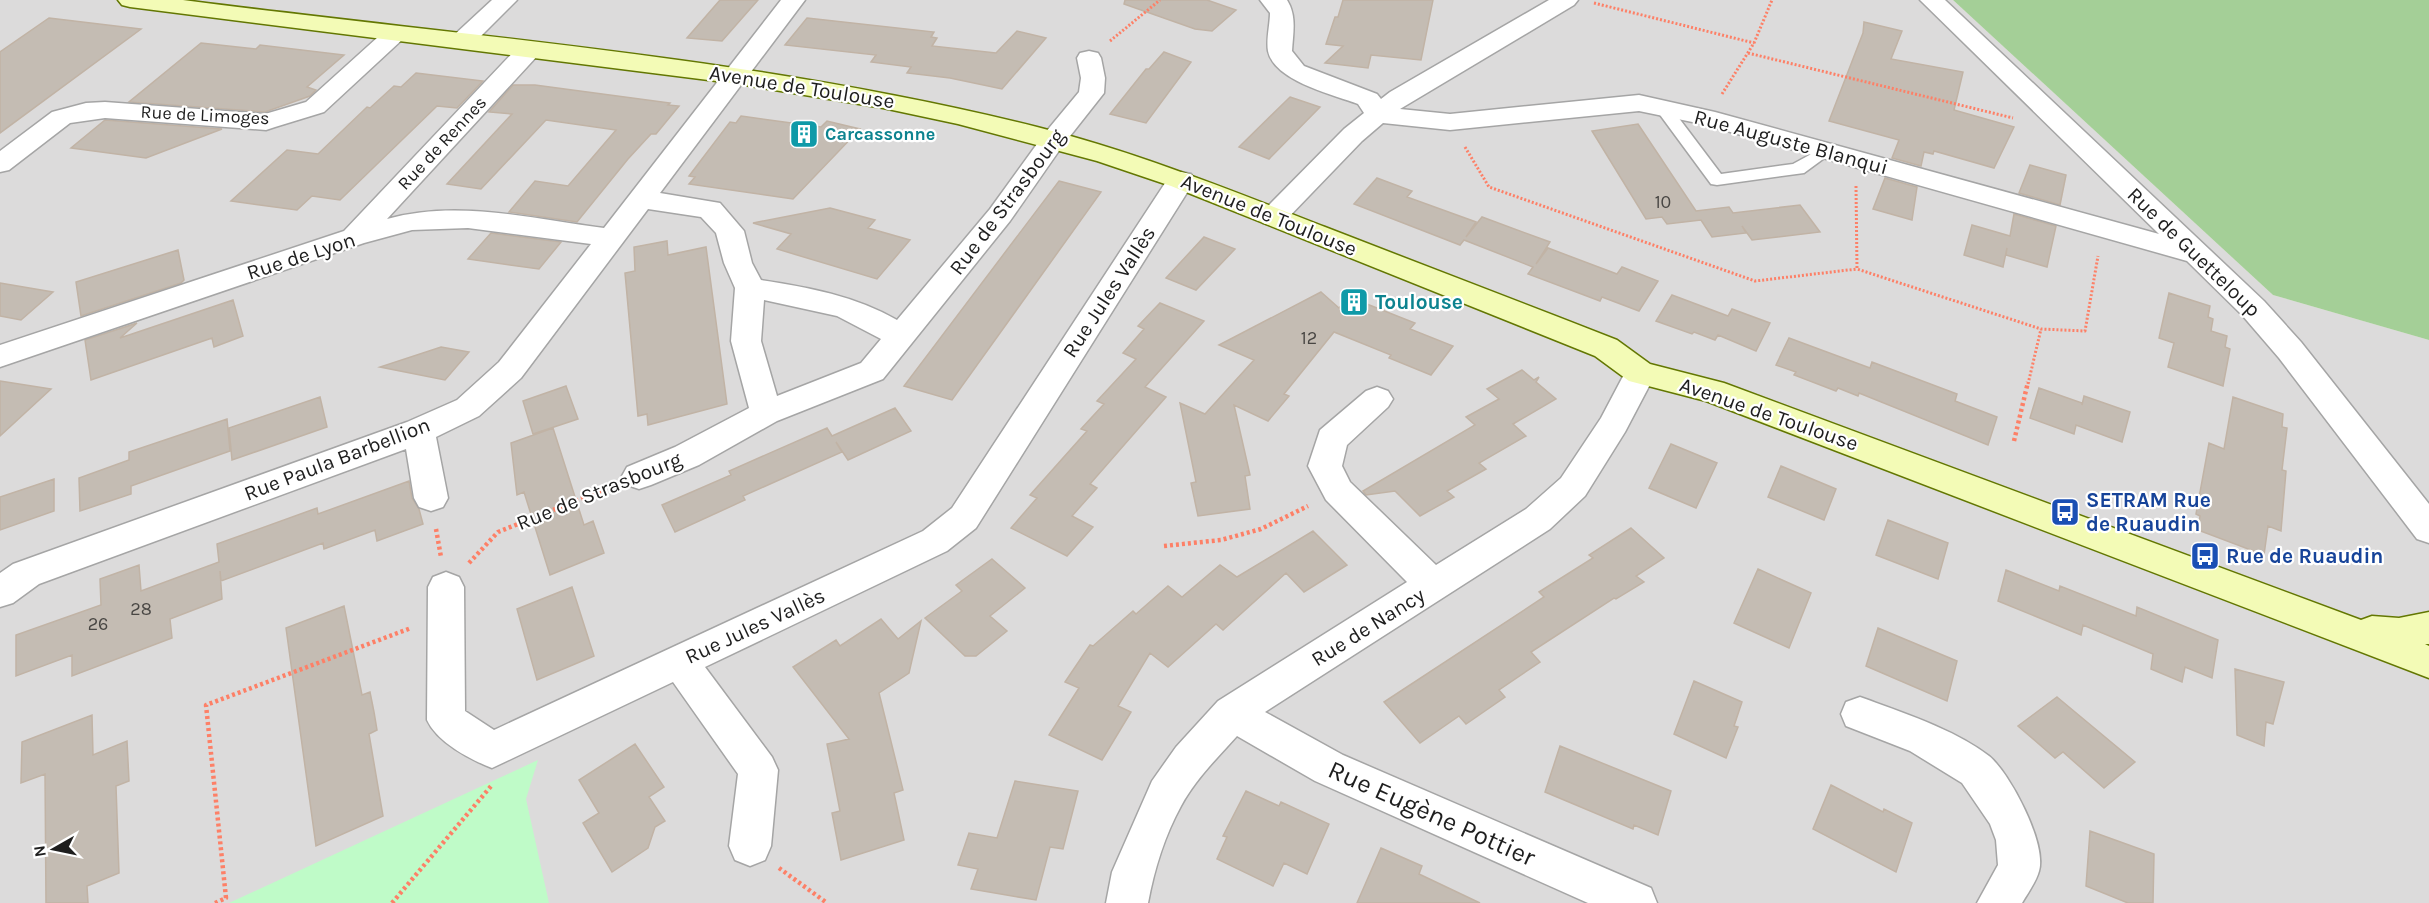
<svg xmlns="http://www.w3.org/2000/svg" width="2429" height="903" viewBox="0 0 2429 903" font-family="Karla,sans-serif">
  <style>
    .residential { fill: #dcdbdb }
    .forest { fill: #a4cf97 }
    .park { fill: #bffbc8 }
    .building { fill: #c4bcb3; stroke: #c1b3a5; stroke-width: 1.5 }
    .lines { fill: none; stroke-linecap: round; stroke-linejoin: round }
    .lane-casing { stroke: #a5a5a5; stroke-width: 3 }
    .street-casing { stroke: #a5a5a5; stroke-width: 3 }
    .secondary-casing { stroke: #637702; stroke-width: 3 }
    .path-far1 { stroke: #fd8067; stroke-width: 3; stroke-dasharray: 2 2; stroke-linecap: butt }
    .path { stroke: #fd8067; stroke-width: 4.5; stroke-dasharray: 3 3; stroke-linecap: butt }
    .lane { fill: #fff; fill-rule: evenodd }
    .street { fill: #fff; fill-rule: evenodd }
    .secondary { fill: #f3fbb6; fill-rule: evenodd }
    .labels { text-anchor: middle; stroke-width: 4.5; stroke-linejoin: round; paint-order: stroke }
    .far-street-label { font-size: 18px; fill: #1e1e1e; stroke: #fff }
    .far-culture-label { font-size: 18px; font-weight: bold; fill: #0d838f; stroke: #fff; text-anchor: start }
    .number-label { font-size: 18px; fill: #484643 }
    .street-label { font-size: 21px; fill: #1e1e1e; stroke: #fff }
    .culture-label { font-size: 21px; font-weight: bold; fill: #0d838f; stroke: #fff; text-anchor: start }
    .transit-label { font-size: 21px; font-weight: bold; fill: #164399; stroke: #fff; text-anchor: start }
    .near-street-label { font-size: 26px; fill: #1e1e1e; stroke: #fff }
  </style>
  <rect width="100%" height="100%" fill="#efece3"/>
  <!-- residential -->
  <path class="residential" d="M0 0H1953L2273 295 2429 340V903H0Z"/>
  <!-- forest -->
  <path class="forest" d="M1953 0H2429V340L2273 295Z"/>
  <!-- park -->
  <path class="park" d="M538 760 526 799 549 903H229Z"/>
  <!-- building -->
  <path class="building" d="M720 0H758L722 41 687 38Z
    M1125 0H1207L1236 10 1212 31 1195 29 1124 4Z
    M1343 0H1433L1421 60 1371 55 1368 68 1325 63 1343 46 1326 44 1335 17H1338Z
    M49 18 141 29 0 133V52Z
    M807 18 934 32 931 37 937 38 932 46 996 53 1017 31 1046 38 1002 89 950 78 907 73 911 67 871 62 876 55 785 45Z
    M1864 22 1902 31 1891 59 1963 72 1954 110 2014 127 1994 168 1934 151 1933 154 1924 152 1921 166 1892 158 1899 140 1829 121 1863 33Z
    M201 43 256 49 260 45 344 55 307 87 316 90 310 96 265 112 129 102Z
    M1164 52 1191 62 1146 123 1110 114 1146 69H1149Z
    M416 73 483 81 457 108 437 106 340 200 312 196 297 210 231 201 287 150 318 154 367 107 370 108 394 86 401 87Z
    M513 85H535L670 103 668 105 679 106 656 134H651L628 159 577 222 509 212 535 181 568 186 616 130 546 120 481 189 447 184 512 114 489 112Z
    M1290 97 1320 107 1269 159 1239 147Z
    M741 116 821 127 827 121 860 129 793 199 689 184 695 177 689 176 730 122 736 123Z
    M105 120 222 129 146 158 71 148Z
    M1638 124 1696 211 1729 207 1733 213 1800 205 1820 232 1752 240 1742 226 1746 233 1712 237 1701 220 1667 224 1662 217 1646 219 1592 131Z
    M2030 165 2066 175 2060 205 2019 193Z
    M1377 178 1412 191 1407 197 1476 222 1466 237 1482 217 1550 242 1536 264 1548 248 1617 274 1622 267 1658 281 1639 311 1602 297 1600 301 1528 274 1533 267 1464 240 1460 245 1354 204Z
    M1885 178 1917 187 1912 220 1873 209Z
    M1059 181 1101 192 952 400 904 386Z
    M830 208 875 220 868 228 910 240 877 279 777 249 791 234 753 223Z
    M2014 214 2056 226 2047 267 2006 255 2007 248 2003 267 1964 255 1972 225 2010 236Z
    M491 233 561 242 539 269 468 259Z
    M1204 237 1235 249 1196 290 1166 278Z
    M667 241 668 255 706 247 727 404 648 425 647 414 638 416 625 273 635 271 634 247Z
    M178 250 184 280 181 283 81 316 76 282Z
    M0 283 53 292 21 320 0 316Z
    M1321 292 1339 308 1349 297 1415 323 1410 329 1453 346 1431 375 1389 358 1391 355 1334 332 1284 394 1289 396 1268 421 1234 405 1250 475 1245 476 1250 509 1198 516 1191 483 1196 482 1180 403 1205 414 1254 360 1219 345Z
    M2169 293 2210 306 2208 317 2213 319 2211 331 2227 336 2225 347 2230 349 2223 386 2168 367 2174 343 2159 338Z
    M1672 295 1728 316 1732 309 1770 323 1756 351 1718 335 1715 340 1694 332 1692 334 1656 321Z
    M233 300 243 336 214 347 212 338 91 380 85 340 137 323 120 338Z
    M1160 303 1204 321 1145 387 1166 397 1090 484 1097 488 1072 516 1093 527 1067 556 1011 528 1037 498 1030 495 1087 431 1081 429 1104 404 1097 401 1136 359 1123 353 1144 329 1138 326Z
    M1789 338 1870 368 1872 362 1957 394 1955 401 1997 417 1988 445 1859 393 1858 396 1838 388 1836 391 1794 375 1796 372 1776 365Z
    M441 347 469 352 445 380 380 367Z
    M1522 370 1534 380 1539 377 1536 382 1556 399 1513 424 1526 436 1479 463 1486 469 1447 491 1454 497 1420 516 1395 491 1366 495 1363 491 1475 425 1466 417 1499 399 1487 389Z
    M0 381 51 389 0 436Z
    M566 386 578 419 533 434 523 401Z
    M2039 388 2082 403V405L2084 396 2130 412 2122 442 2076 425 2074 434 2030 418Z
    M320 397 327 427 232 460 229 428Z
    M2233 397 2283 414 2282 427 2287 428 2282 470 2286 471 2281 531 2268 526 2264 555 2198 530 2200 516 2196 514 2209 443 2224 449Z
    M895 408 911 431 848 460 836 442 842 452 743 496 745 500 675 532 662 505 731 475 729 471 827 428 832 436Z
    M227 419 230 451 131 486V494L80 511 79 478 129 460V452Z
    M553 428 584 525 593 521 604 553 550 575 524 492 517 495 511 443Z
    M1671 444 1717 463 1696 508 1649 488Z
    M1781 466 1836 489 1824 520 1768 497Z
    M54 479V511L0 530V497Z
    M409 481 412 498 419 509 423 524 377 541 375 530 324 549 323 543 221 581 220 571 222 599 170 619 172 638 72 676V655L16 676V635L101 605 100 579 139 565 141 591 219 562 217 544 317 508 318 514Z
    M1888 520 1948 543 1938 579 1876 555Z
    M1631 528 1664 558 1636 576 1644 582 1616 599 1614 598 1531 652 1540 662 1499 690 1505 697 1466 724 1459 716 1420 743 1384 702 1544 597 1539 592 1593 558 1589 555Z
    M1313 531 1347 565 1304 592 1286 573 1223 630 1216 624 1168 667 1150 653 1118 706 1131 712 1102 760 1049 735 1079 688 1065 682 1090 645 1093 646 1133 611 1136 614 1168 586 1182 597 1220 565 1237 577Z
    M992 559 1025 588 990 616 1007 631 976 656H965L925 618 962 591 956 585Z
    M1758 569 1811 593 1789 648 1734 623Z
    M2006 570 2059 591 2060 586 2136 616 2137 607 2218 640 2212 678 2185 667 2182 682 2151 669 2153 654 2083 625 2081 635 1998 601Z
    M572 587 594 656 537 680 517 609Z
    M344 606 362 695 370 692 374 712 377 730 369 734 383 816 316 846 286 628Z
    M881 619 898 639 921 621 909 673 879 693 903 790 894 793 904 840 841 860 832 813 840 811 827 744 849 739 793 667 836 640 840 646Z
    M1878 628 1957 661 1947 701 1866 666Z
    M2235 669 2284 682 2273 724 2266 722 2264 746 2237 735Z
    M1694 681 1742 702 1734 726 1738 727 1726 758 1674 734Z
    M2057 697 2135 762 2104 788 2063 752 2055 758 2018 726Z
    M92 715 93 755 127 741 129 781 116 786 119 873 87 886 88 903H46L45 774 21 783 22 742Z
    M635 744 664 787 649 797 665 821 655 827 648 848 612 872 583 823 599 813 579 780Z
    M1560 746 1671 791 1658 835 1634 825 1633 829 1545 792Z
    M1015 781 1078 791 1063 849 1050 847 1036 900 971 889 978 869 958 865 969 833 997 838Z
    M1831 785 1883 812 1884 809 1912 823 1896 872 1813 829Z
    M1246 791 1279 806 1281 802 1329 824 1307 874 1284 863 1273 886 1217 859 1227 837 1223 836Z
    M2090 831 2154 854 2153 903H2128L2086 886Z
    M1381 848 1422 866 1419 874 1480 903H1357Z"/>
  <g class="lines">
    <!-- lane casing -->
    <g class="lane-casing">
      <path id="lane" d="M1663 103 1669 105 1721 174 1793 164 1826 146 1832 147 1834 151 1804 173 1717 185 1711 184 1655 108Z"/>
    </g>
    <!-- street casing -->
    <g class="street-casing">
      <path id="street" d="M492 0H517L471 46 462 48 453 46 450 41 453 36Z
        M781 0H805L660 193 720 203 744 231 752 263 761 280C807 287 856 296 897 320L990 209 1045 133 1079 92 1081 78 1077 58 1080 53 1089 51 1098 53 1101 58 1105 78 1104 93 1063 145 1010 221 883 379 777 421 699 465 651 485 639 489 627 485 622 476 627 467 675 447 749 408 731 341 735 288 724 263 716 233 701 217 648 209 521 378 479 416 436 437 448 498 443 507 431 511 419 507 414 498 406 449 39 584 13 603 0 607V573L13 564 407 422 457 400 499 362 591 244 468 228 412 230 364 243 0 367V345L344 231 521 44 530 42 539 44 542 49 539 54 387 219C457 199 533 219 604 228ZM764 300 837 316 881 339 861 363 777 396 761 341Z
        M1260 0H1287C1297 16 1293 33 1292 51L1304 66 1377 94 1381 99 1390 92 1549 0H1578L1574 5 1400 109 1450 114 1639 95 1715 112 2159 234 1920 0H1945L2264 301 2301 342 2429 504V543L2417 539 2279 358 2242 315 2187 261 1702 124 1639 111 1450 130 1383 123 1362 141 1283 223 1273 226 1263 223 1259 217 1263 211 1344 129 1364 113 1358 104C1334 95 1274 81 1268 51 1266 40 1270 24 1270 13Z
        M396 26 404 28 408 33 404 38 324 112 275 127 266 130 105 118 70 123 9 170 0 172V151L52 112 86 103 105 102 265 114 306 102 388 28Z
        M1181 172 1191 174 1195 180 976 528 947 551 705 667 772 757 778 770 771 846 765 860 750 866 735 860 729 846 738 774 673 682 492 768C469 759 437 742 427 720L428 587 433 577 446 572 459 577 464 587 465 711 494 730 923 531 952 508 1171 174Z
        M1640 362 1651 365 1656 373 1625 432 1585 496 1550 529 1265 712 1343 755 1651 888 1657 903H1588L1315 781 1237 736C1217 758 1195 780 1181 806 1165 835 1154 870 1148 903H1106L1112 872 1152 781 1176 747 1218 701 1407 582 1326 500 1308 466 1320 430 1366 391 1377 387 1388 391 1393 399 1388 407 1347 445 1342 466 1350 482 1436 565 1526 509 1561 478 1601 418 1629 365Z
        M1860 697C1901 712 1954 729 1989 756 2010 773 2047 844 2039 871 2036 882 2028 893 2022 903H1977L1998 865 1996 840 1990 824 1962 783 1910 751 1846 726 1841 714 1846 702Z"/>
    </g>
    <!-- secondary casing -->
    <g class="secondary-casing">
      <path id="secondary" d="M118 0H183C468 37 758 57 1037 127 1136 152 1230 190 1325 227 1423 265 1520 302 1617 340L1650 364 1724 383 2361 620 2372 616 2399 618 2429 612V644H2425L2429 646V678L1706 401 1629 381 1595 356 1171 186 1097 161 958 124 883 108 732 83 130 7 122 5Z"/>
    </g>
    <!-- path-far1 -->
    <path class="path-far1" d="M1594 3 1754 43
      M1110 41 1160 0
      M1748 53 2013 118
      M1722 94 1754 43 1772 0
      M1465 147 1489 187 1755 281 1857 269
      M1856 186 1857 269 2041 329 2085 331 2098 256
      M2028 384 2041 329"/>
    <!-- path -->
    <path class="path" d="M2014 441 2028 382
      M436 529 441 557
      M1164 546 1221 540 1261 529 1308 506
      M469 563 498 532 608 488
      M779 868 827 903
      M215 903 226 898 206 705 411 628
      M392 903 492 785"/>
    <!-- lane -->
    <use href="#lane" class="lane"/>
    <!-- street -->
    <use href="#street" class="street"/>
    <!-- secondary -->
    <use href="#secondary" class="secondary"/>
  </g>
  <!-- icons -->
  <defs>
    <g id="building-square" transform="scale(1.5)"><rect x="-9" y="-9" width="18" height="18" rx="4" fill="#0f9aa8" stroke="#fff"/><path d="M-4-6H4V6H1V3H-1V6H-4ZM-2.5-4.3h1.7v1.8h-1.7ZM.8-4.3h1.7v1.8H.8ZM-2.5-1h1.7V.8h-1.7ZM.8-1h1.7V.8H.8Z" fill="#fff"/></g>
    <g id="bus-square" transform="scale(1.5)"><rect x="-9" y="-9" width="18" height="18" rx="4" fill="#1a4fb4" stroke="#fff"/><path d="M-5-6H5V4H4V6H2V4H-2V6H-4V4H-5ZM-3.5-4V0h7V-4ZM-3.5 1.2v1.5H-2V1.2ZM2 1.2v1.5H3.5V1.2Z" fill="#fff"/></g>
  </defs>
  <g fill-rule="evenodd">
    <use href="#building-square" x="804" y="134"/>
    <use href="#building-square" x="1354" y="302"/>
    <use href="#bus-square" x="2065" y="512"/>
    <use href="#bus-square" x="2205" y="556"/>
  </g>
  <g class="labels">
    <!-- far-street labels -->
    <g class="far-street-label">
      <text transform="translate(205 115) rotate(3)" y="6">Rue de Limoges</text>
      <text transform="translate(442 143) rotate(-47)" y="6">Rue de Rennes</text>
    </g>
    <!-- far-culture labels -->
    <g class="far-culture-label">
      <text x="825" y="140">Carcassonne</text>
    </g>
    <!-- number labels -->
    <g class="number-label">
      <text x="1663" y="208">10</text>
      <text x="1309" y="344">12</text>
      <text x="141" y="615">28</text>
      <text x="98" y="630">26</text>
    </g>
    <!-- street labels -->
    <g class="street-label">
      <text transform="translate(802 87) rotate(9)" y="7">Avenue de Toulouse</text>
      <text transform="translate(1791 142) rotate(15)" y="7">Rue Auguste Blanqui</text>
      <text transform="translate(1007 202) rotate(-53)" y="7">Rue de Strasbourg</text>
      <text transform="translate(1269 215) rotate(22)" y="7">Avenue de Toulouse</text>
      <text transform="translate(2194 252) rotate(44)" y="7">Rue de Guetteloup</text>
      <text transform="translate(301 256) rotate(-18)" y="7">Rue de Lyon</text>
      <text transform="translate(1109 292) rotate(-57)" y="7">Rue Jules Vallès</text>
      <text transform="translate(1769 414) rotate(19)" y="7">Avenue de Toulouse</text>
      <text transform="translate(337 459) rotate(-21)" y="7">Rue Paula Barbellion</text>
      <text transform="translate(599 491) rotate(-22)" y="7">Rue de Strasbourg</text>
      <text transform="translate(755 626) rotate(-25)" y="7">Rue Jules Vallès</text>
      <text transform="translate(1368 627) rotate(-32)" y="7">Rue de Nancy</text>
    </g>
    <!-- culture labels -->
    <g class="culture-label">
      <text x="1375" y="309">Toulouse</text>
    </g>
    <!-- transit labels -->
    <g class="transit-label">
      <text x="2086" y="507">SETRAM Rue<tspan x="2086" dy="24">de Ruaudin</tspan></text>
      <text x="2226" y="563">Rue de Ruaudin</text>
    </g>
    <!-- near-street labels -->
    <g class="near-street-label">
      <text transform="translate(1432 813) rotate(24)" y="9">Rue Eugène Pottier</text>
    </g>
  </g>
  <!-- north arrow -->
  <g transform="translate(54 849) rotate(261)" stroke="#ffffff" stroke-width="4.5" paint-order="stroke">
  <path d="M0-4.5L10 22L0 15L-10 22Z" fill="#1e1e1e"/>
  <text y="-9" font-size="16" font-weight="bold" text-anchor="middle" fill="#1e1e1e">N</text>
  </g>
</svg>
